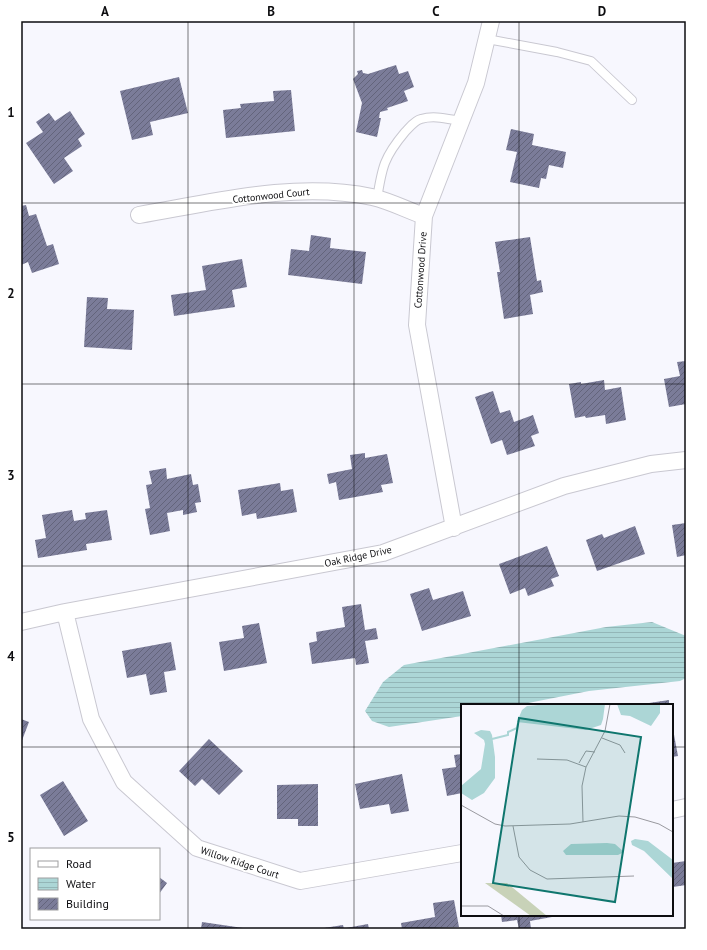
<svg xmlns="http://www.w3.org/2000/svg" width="707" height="950" viewBox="0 0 707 950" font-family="'PT Sans',sans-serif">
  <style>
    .water { fill: url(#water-rules) }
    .building { fill: url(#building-hatch) }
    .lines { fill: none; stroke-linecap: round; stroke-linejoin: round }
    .service-casing { stroke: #c9c8d1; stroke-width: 10 }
    .minor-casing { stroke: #c9c8d1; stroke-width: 18 }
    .service { stroke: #fff; stroke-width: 8 }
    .minor { stroke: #fff; stroke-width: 16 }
    .grid { fill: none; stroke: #0d0d10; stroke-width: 1; stroke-opacity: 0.55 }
    .labels { text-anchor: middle; stroke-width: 4; stroke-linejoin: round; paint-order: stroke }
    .street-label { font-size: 10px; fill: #0d0d10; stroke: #fff }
    .inset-river { fill: none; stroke: #acd6d6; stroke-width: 2 }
    .inset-road { fill: none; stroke: #99999f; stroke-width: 1 }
    .view { fill: #0f766e; fill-opacity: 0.15; stroke: #0f766e; stroke-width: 2 }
    .inset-edge { fill: none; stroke: #0d0d10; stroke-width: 2 }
    .neatline { fill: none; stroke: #0d0d10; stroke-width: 1.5 }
    .grid-label { font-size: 13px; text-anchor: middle; font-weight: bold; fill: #0d0d10 }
  </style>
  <defs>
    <pattern id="water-rules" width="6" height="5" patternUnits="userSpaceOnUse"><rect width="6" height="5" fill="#acd6d6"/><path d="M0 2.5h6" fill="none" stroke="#93b6b7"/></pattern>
    <pattern id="building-hatch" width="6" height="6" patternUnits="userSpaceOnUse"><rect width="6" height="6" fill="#7b7c99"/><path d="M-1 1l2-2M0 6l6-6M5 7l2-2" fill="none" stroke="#63647b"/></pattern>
  </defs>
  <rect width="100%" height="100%" fill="#f7f7fe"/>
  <!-- water -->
  <path class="water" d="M652 622 686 636V678L680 681 589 691 518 705H462V716L389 727 372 721 365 711 383 682 404 665 606 627Z"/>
  <!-- building -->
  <path class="building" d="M396 65 399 74 408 71 414 87 404 91 408 101 387 108 388 110 380 112 379 118H381L377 137 356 132 362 103 353 79 358 74 357 71 362 70 363 73 368 74Z
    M179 77 188 113 150 122 153 135 132 140 120 91Z
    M291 90 295 131 226 138 223 110 241 108 240 104 274 101 273 91Z
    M70 111 85 134 78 139 82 146 64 158 73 171 54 184 26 143 43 132 36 122 49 113 55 121Z
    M511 129 534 134 532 145 566 152 563 168 549 165 546 179 541 178 539 188 510 182 517 152 506 150Z
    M26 205 29 216 36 214 47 246 53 244 59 264 32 273 28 262 21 265V206Z
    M311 235 331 238 330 248 366 252 362 284 288 275 291 249 309 251Z
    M530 237 537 281 541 280 543 292 530 295 533 314 504 319 497 272H500L495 242Z
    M242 259 247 287 232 290 235 307 174 316 171 295 206 290 202 266Z
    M87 297 108 298 107 309 134 310 132 350 84 347Z
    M686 361V404L669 407 664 379 680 376 677 362Z
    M604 380 605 390 621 387 626 420 606 424 605 415 586 418 585 416 575 418 569 384 581 382V384Z
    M493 391 500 413 510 410 514 422 533 415 539 433 531 436 535 446 507 455 502 440 491 444 475 397Z
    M365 453V458L387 454 393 483 381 485 383 492 339 500 336 482 329 484 327 474 352 469 350 455Z
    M166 468 167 479 191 474 193 485 198 484 201 502 195 503 197 512 183 515V510L167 513 170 531 150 535 145 509 150 508 146 485 152 484 149 471Z
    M280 483 281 491 293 489 297 512 257 519 256 513 242 516 238 490Z
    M72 510 74 521 86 519 85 513 107 510 112 540 86 544 87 550 38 558 35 540 46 538 42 515Z
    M686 523V555L677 557 672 525Z
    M635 526 645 554 597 571 586 540 602 534 604 538Z
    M547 546 559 576 551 579 554 586 528 596 525 588 510 594 499 564Z
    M429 588 433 600 463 591 471 616 422 631 410 594Z
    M361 604 365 630 376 628 378 639 365 641 369 663 356 665 355 658 312 664 309 643 317 641 316 632 345 627 342 607Z
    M259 623 267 663 224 671 219 642 244 638 242 626Z
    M171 642 176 670 164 672 167 692 150 695 146 674 127 678 122 651Z
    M669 700V705H649V703Z
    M21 719 29 722 21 743Z
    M672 724 678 756 672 757Z
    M209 739 243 771 219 795 202 779 195 786 179 771Z
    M462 754V793L447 796 442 769 456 767 454 755Z
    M402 774 409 811 391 814 389 804 360 809 355 784Z
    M63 781 88 821 64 836 40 795Z
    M318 784V826H298V819H277V785Z
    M686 861V885L673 887 672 863Z
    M159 877 167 883 159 894Z
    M454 900 459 927 402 929 401 923 435 917 433 903Z
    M501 915H552V917L530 921 531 929H519L517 920 502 922Z
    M202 922 243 928 242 929H201Z
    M368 924 369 929H346V928Z
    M343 925 344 929H325L324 928Z"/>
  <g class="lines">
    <!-- service casing -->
    <g class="service-casing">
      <path id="service" d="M487 39 557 52 591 61 632 100
        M377 199C382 167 384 157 405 132 409 128 415 120 421 119 434 115 448 119 461 121"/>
    </g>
    <!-- minor casing -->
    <g class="minor-casing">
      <path id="minor" d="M139 215C215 202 296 181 372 197 390 201 407 210 424 216
        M454 528 417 325 424 216 476 83 491 21
        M65 612 91 719 124 782 197 848 300 881 462 853
        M21 622 65 612 383 553 564 486 651 464 686 460
        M672 810 686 807"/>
    </g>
    <!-- service -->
    <use href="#service" class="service"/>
    <!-- minor -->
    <use href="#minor" class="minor"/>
  </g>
  <!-- grid -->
  <path class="grid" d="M188 21V929M354 21V929M519 21V705M21 203H686M21 384H686M21 566H686M21 747H462M672 747H686M519 915V929"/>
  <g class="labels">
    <!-- street labels -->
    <g class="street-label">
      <text transform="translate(271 195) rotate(-6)" y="4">Cottonwood Court</text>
      <text transform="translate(420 270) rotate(-86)" y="4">Cottonwood Drive</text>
      <text transform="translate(358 556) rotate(-12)" y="4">Oak Ridge Drive</text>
      <text transform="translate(240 862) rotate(18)" y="4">Willow Ridge Court</text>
    </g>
  </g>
  <!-- overview -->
  <g transform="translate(461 704)">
    <rect width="212" height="212" fill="#f7f7fe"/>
    <path d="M24 179H46L86 212H70Z" fill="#c8d2b8"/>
    <path d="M88 0H144L142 15 140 21 125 26 56 18 61 6 66 2ZM156 0H199V9L190 22 169 12 160 11ZM20 26 29 27 31 31 34 53V74L23 89 11 96 0 89V82L20 65 24 40 23 36 13 29ZM174 135 187 137 212 156V175L183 147 171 141 170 137ZM146 139 154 140 163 148 157 151H105L102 147 110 140Z" fill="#acd6d6"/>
    <path class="inset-river" d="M31 35 47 31V28L56 24 57 19"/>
    <path class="inset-road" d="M141 34 159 41 164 49M76 55 106 56 125 63M118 59 125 47 134 48M0 101 34 120 44 122 109 120 158 112 174 113 198 120 212 128M122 118 121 82 125 63 144 27 149 0M52 122 58 153 69 166 86 175 173 172M0 202H27L43 212"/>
    <path class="view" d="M58 14 180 33 154 198 32 179Z"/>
    <rect width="212" height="212" class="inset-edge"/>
  </g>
  <!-- border -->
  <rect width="707" height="950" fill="none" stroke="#ffffff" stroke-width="44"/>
  <!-- legend -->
  <rect x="30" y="848" width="130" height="72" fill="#ffffff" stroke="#9e9e9f"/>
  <rect x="38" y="861" width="20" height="6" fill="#ffffff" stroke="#9e9e9f"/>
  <text x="66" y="868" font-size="12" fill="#0d0d10">Road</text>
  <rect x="38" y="878" width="20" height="12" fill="url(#water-rules)" stroke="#9e9e9f"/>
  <text x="66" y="888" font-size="12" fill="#0d0d10">Water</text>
  <rect x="38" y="898" width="20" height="12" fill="url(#building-hatch)" stroke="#9e9e9f"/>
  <text x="66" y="908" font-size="12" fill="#0d0d10">Building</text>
  <rect x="22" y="22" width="663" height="906" class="neatline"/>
  <g class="grid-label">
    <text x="105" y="16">A</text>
    <text x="271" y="16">B</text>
    <text x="436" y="16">C</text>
    <text x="602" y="16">D</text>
    <text x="11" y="117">1</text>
    <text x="11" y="298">2</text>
    <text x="11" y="480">3</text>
    <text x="11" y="661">4</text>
    <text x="11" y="842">5</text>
  </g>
</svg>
